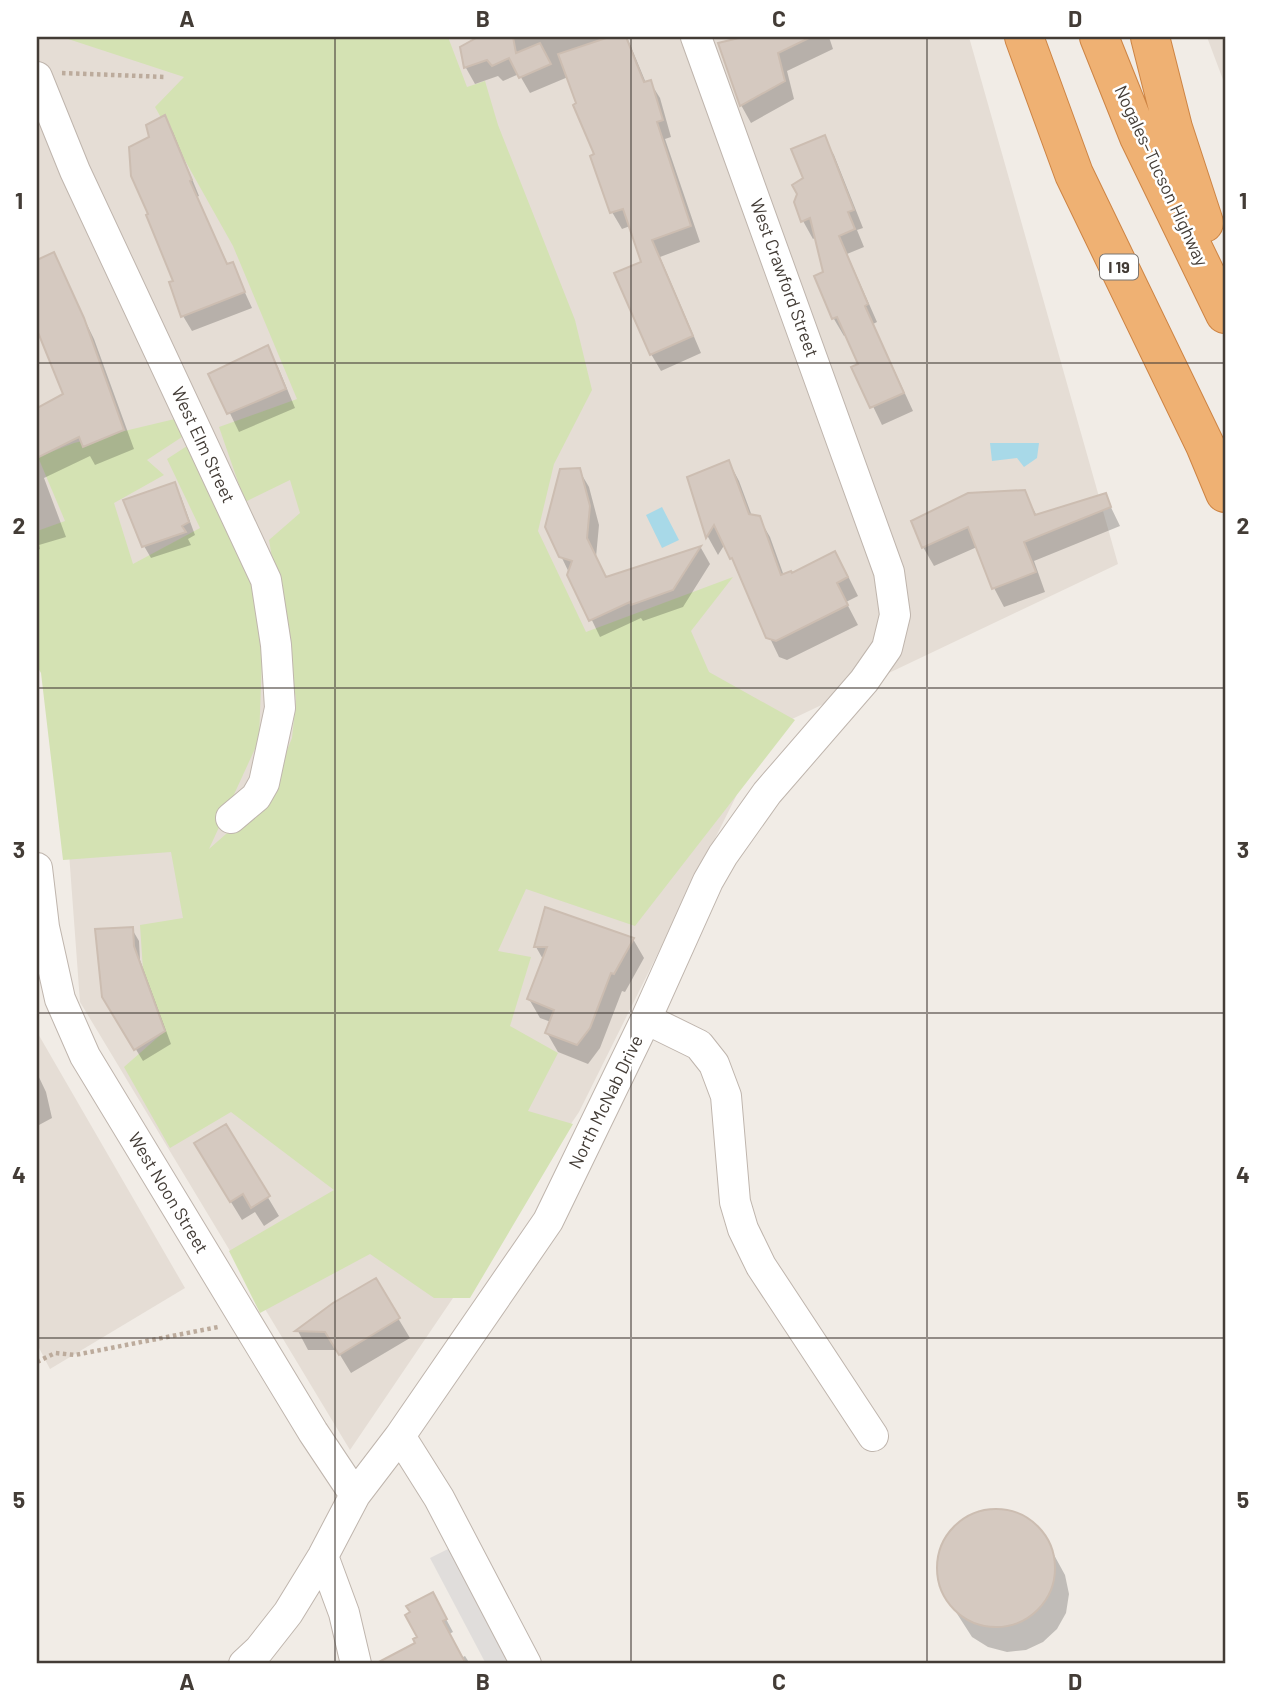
<svg xmlns="http://www.w3.org/2000/svg" width="1262" height="1701" viewBox="0 0 1262 1701" font-family="Barlow,sans-serif">
  <style>
    .residential { fill: #e5ddd5 }
    .green { fill: #d4e2b3 }
    .parking { fill: #e0dddb }
    .water { fill: #a8d9e8 }
    .shadow { fill: #0003 }
    .building { fill: #d5c9c0; stroke: #ccbdb1; stroke-width: 2 }
    .lines { fill: none; stroke-linecap: round; stroke-linejoin: round }
    .minor-casing { stroke: #bfb5ad; stroke-width: 32 }
    .highway-casing { stroke: #cd8444; stroke-width: 40 }
    .path { stroke: #bcab9c; stroke-width: 4.5; stroke-dasharray: 3.5 3.5; stroke-linecap: butt }
    .minor { stroke: #fff; stroke-width: 30 }
    .highway { stroke: #efb173; stroke-width: 38 }
    .grid { fill: none; stroke: #433c36; stroke-width: 2; stroke-opacity: 0.55 }
    .labels { text-anchor: middle; stroke-width: 5; stroke-linejoin: round; paint-order: stroke }
    .shield { fill: #fff; stroke: #7b7672; stroke-width: 2 }
    .shield-label { font-size: 16px; font-weight: bold; fill: #433c36 }
    .street-label { font-size: 18px; fill: #433c36; stroke: #fff }
    .neatline { fill: none; stroke: #433c36; stroke-width: 2.5 }
    .grid-label { font-size: 23px; text-anchor: middle; font-weight: bold; fill: #433c36 }
  </style>
  <rect width="100%" height="100%" fill="#f1ece6"/>
  <!-- residential -->
  <path class="residential" d="M37 37H969L1118 564 769 730 579 1112 350 1450 80 1002 57 690 37 650Z
    M1207 37H1225V85Z
    M37 1032 185 1288 50 1369 37 1344Z"/>
  <!-- green -->
  <path class="green" d="M62 37H448L467 87 485 81 498 125 575 320 592 390 554 464 538 531 586 632 733 577 691 631 709 672 795 720 635 926 526 889 498 951 531 957 510 1026 558 1053 528 1111 573 1124 470 1298H434L370 1254 260 1313 229 1251 334 1190 231 1112 170 1148 124 1067 165 1031 143 970 140 925 183 918 171 852 63 860 41 673 37 666V531L65 521 38 457 74 443 179 418 188 433 147 460 164 475 114 503 133 564 200 528 167 459 187 446 254 584 262 658 259 740 209 849 268 797 292 738 296 699 269 540 300 513 290 480 245 502 219 427 297 399 233 246 155 107 184 77Z"/>
  <!-- parking -->
  <path class="parking" d="M450 1548 512 1664H486L430 1558Z"/>
  <!-- water -->
  <path class="water" d="M990 443H1039L1037 458 1024 467 1017 458 992 461Z
    M662 507 679 540 662 548 646 515Z"/>
  <!-- shadow -->
  <path class="shadow" d="M489 37H627L646 83 650 82 660 98 671 137 665 139 700 242 660 257 701 353 661 371 651 354 643 263 630 226 622 229 612 212 596 155 568 77 530 93 519 74 503 81 498 76 475 84 466 68 462 48 479 38Z
    M751 37H829L833 49 787 71 794 99 751 123 741 105 720 44Z
    M164 117 173 132 199 196 197 197 228 265 232 264 252 308 192 331 183 316 175 282 152 138Z
    M824 138 834 155 863 228 857 230 864 247 847 254 877 322 873 324 913 411 882 425 854 367 860 365 847 335 844 336 834 319 816 277 825 273 816 237 813 239 803 221 805 179Z
    M53 255 94 339 134 449 95 465 90 456 44 478 66 537 39 545 40 549 37 550V410L65 395 37 325V262Z
    M267 348 278 367 295 408 239 432 211 374Z
    M729 462 739 481 752 516 759 518 770 537 784 576 846 572 858 596 846 602 858 625 787 660 779 657 725 544 718 555 708 537 689 478Z
    M579 470 589 487 599 525 596 557 607 579 701 548 710 564 683 607 643 621 641 618 600 637 561 556Z
    M174 485 181 497 195 535 188 539 191 545 151 558 144 546Z
    M1024 492 1037 516 1105 495 1120 526 1034 561 1045 592 1004 607 994 588 977 547 934 566 923 547Z
    M132 929 139 941 140 960 171 1044 143 1061 104 997Z
    M633 939 644 958 625 992 622 991 600 1048 588 1064 558 1052 547 1033 551 1022 540 1018 529 999 544 961 536 947Z
    M37 1073 46 1092 52 1118 39 1125 37 1120Z
    M225 1126 279 1216 264 1226 255 1212 242 1220 207 1163Z
    M375 1280 410 1338 351 1373 337 1350H308L298 1331 334 1305Z
    M991 1510 1009 1511 1027 1519 1041 1531 1065 1575 1069 1594 1066 1613 1057 1629 1043 1642 1026 1650 1007 1652 988 1647 972 1637 945 1595 939 1577V1558L945 1540 956 1525 972 1515Z
    M439 1606 453 1632 449 1634 461 1658 465 1656 470 1664H379L417 1644Z"/>
  <!-- building -->
  <path class="building" d="M478 37H513L516 53 540 43 551 64 519 78 509 58 492 66 487 60 464 68 460 47Z
    M609 37H626L644 82 651 80 663 120 657 122 691 226 652 240 693 336 650 355 614 273 641 262 623 209 610 213 590 156 594 154 573 105 576 103 558 54Z
    M743 37H811L778 53 785 81 740 106 718 43Z
    M165 115 192 180 190 181 227 264 233 262 245 292 181 317 169 282 173 281 146 215 148 214 131 176 129 147 149 137 146 125Z
    M825 135 854 210 848 212 855 229 839 236 868 304 865 306 904 393 870 408 851 367 858 364 837 317 832 319 814 276 823 272 810 218 801 222 794 202 797 194 792 185 803 178 791 149Z
    M54 252 84 318 124 430 83 447 79 437 37 458V408L63 394 37 330V260Z
    M268 345 286 389 227 414 208 374Z
    M729 460 749 514 760 516 781 575 791 571 792 573 835 551 848 577 837 583 848 605 776 641 766 638 732 558 730 559 714 525 706 538 687 477Z
    M580 468 590 506 587 538 606 577 701 546 673 590 631 605 630 602 589 621 567 575 572 561 559 557 545 527 560 469Z
    M175 482 189 522 182 526 186 532 142 547 123 500Z
    M1025 490 1035 515 1106 493 1111 507 1024 542 1036 572 992 589 968 527 922 548 911 521 968 493Z
    M545 907 634 938 614 974 611 973 590 1028 577 1045 545 1033 554 1010 527 999 547 947H534Z
    M133 927 134 946 165 1031 134 1050 102 997 95 929Z
    M226 1124 270 1196 251 1208 243 1194 230 1202 194 1143Z
    M376 1278 400 1318 339 1355 325 1332 295 1331 333 1303Z
    M937 1568a59 59 0 1 1 118 0a59 59 0 1 1-118 0Z
    M433 1592 447 1619 443 1621 466 1664H375L415 1643 413 1639 417 1637 405 1615 410 1612 406 1606Z"/>
  <g class="lines">
    <!-- minor casing -->
    <g class="minor-casing">
      <path id="minor" d="M37 77 75 171 266 580 276 645 280 708 264 783 256 797 231 818
        M37 868 44 927 60 999 85 1056 313 1432 355 1495
        M646 1019 699 1045 714 1064 726 1096 735 1202 743 1229 761 1266 873 1436
        M400 1436 439 1498 526 1664
        M323 1556 344 1613 356 1664
        M244 1664 259 1650 288 1613 323 1556 355 1495 400 1436 548 1221 646 1019 708 881 723 855 767 793 864 681 887 648 895 615 889 572 696 37"/>
    </g>
    <!-- highway casing -->
    <g class="highway-casing">
      <path id="highway" d="M1024 37 1074 174 1205 445 1225 493
        M1099 37 1139 137 1225 314
        M1150 37 1173 128 1204 223"/>
    </g>
    <!-- path -->
    <path class="path" d="M62 73 166 77
      M37 1362 55 1353 75 1355 218 1327"/>
    <!-- minor -->
    <use href="#minor" class="minor"/>
    <!-- highway -->
    <use href="#highway" class="highway"/>
  </g>
  <!-- grid -->
  <path class="grid" d="M335 37V1664M631 37V1664M927 37V1664M37 363H1225M37 688H1225M37 1013H1225M37 1338H1225"/>
  <g class="labels">
    <!-- shield labels -->
    <rect class="shield" x="1100" y="254.5" width="38" height="25" rx="5"/>
    <g class="shield-label">
      <text x="1119" y="273">I 19</text>
    </g>
    <!-- street labels -->
    <g class="street-label">
      <text transform="translate(1161 176) rotate(65)" y="6">Nogales–Tucson Highway</text>
      <text transform="translate(784 278) rotate(70)" y="6">West Crawford Street</text>
      <text transform="translate(203 445) rotate(65)" y="6">West Elm Street</text>
      <text transform="translate(606 1102) rotate(-64)" y="6">North McNab Drive</text>
      <text transform="translate(168 1193) rotate(59)" y="6">West Noon Street</text>
    </g>
  </g>
  <!-- border -->
  <rect width="1262" height="1701" fill="none" stroke="#ffffff" stroke-width="77"/>
  <rect x="38" y="38" width="1186" height="1624" class="neatline"/>
  <g class="grid-label">
    <text x="187" y="27">A</text>
    <text x="483" y="27">B</text>
    <text x="779" y="27">C</text>
    <text x="1075" y="27">D</text>
    <text x="19" y="209">1</text>
    <text x="1243" y="209">1</text>
    <text x="19" y="534">2</text>
    <text x="1243" y="534">2</text>
    <text x="19" y="858">3</text>
    <text x="1243" y="858">3</text>
    <text x="19" y="1183">4</text>
    <text x="1243" y="1183">4</text>
    <text x="19" y="1508">5</text>
    <text x="1243" y="1508">5</text>
    <text x="187" y="1690">A</text>
    <text x="483" y="1690">B</text>
    <text x="779" y="1690">C</text>
    <text x="1075" y="1690">D</text>
  </g>
</svg>
